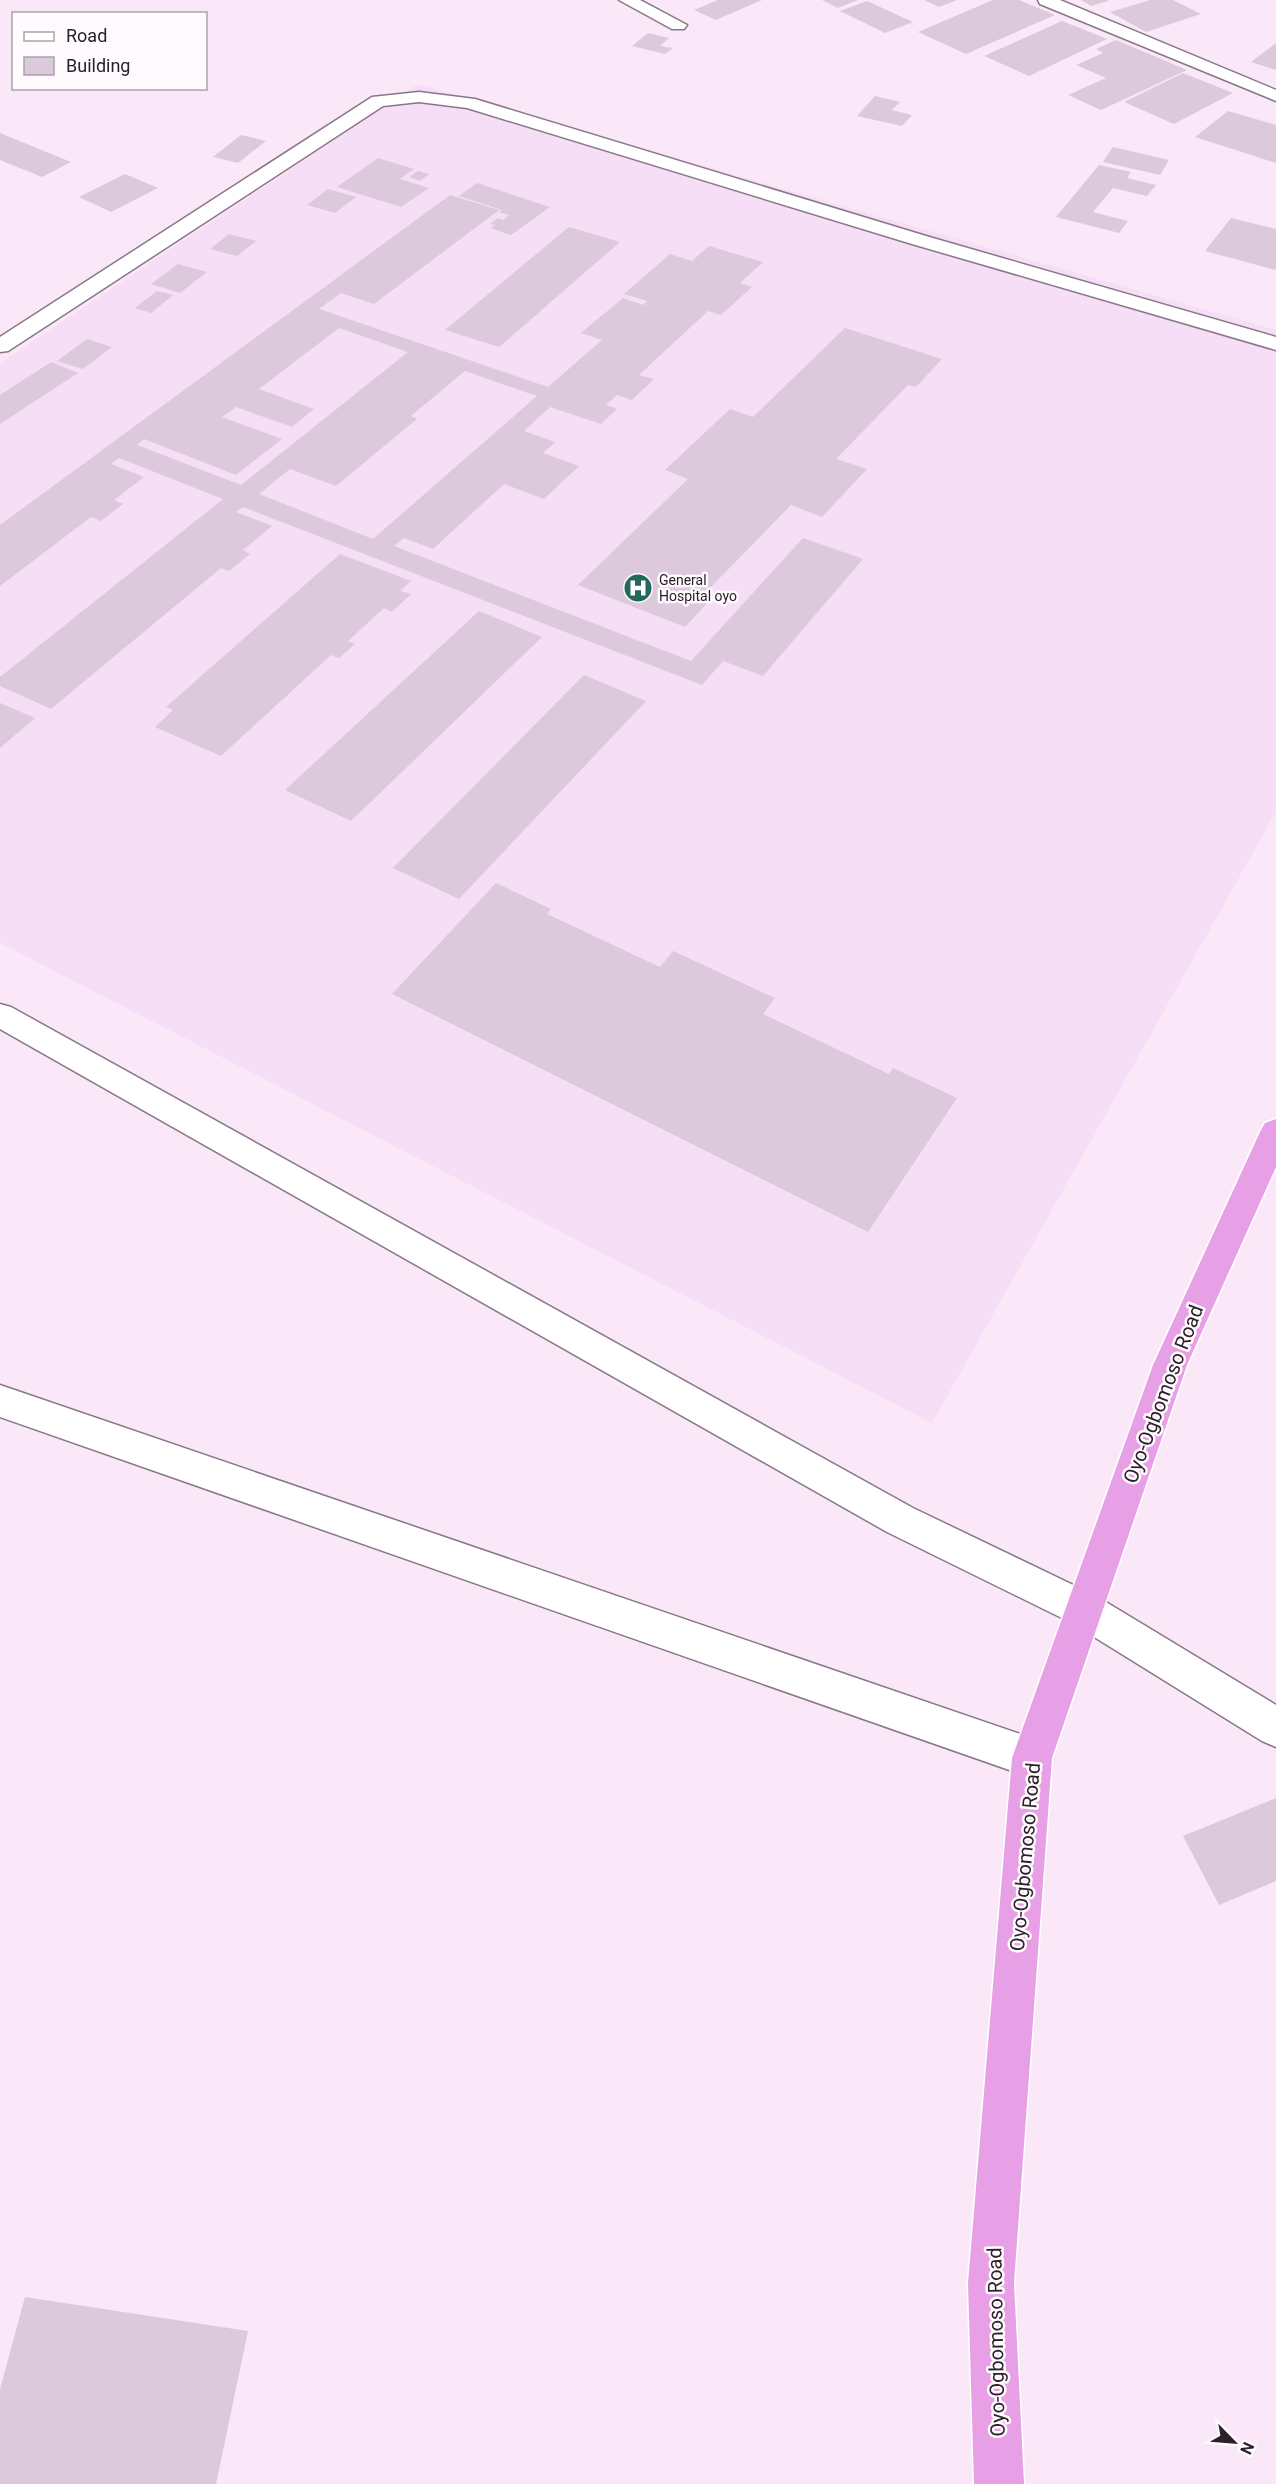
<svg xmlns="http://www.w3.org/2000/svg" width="1276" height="2484" viewBox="0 0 1276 2484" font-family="Roboto,sans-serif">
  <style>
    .built { fill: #f6def6 }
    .building { fill: #dcc9db; fill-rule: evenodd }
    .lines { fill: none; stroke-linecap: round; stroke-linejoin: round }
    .lane-casing { stroke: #887887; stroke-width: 3 }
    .street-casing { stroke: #887887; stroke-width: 3 }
    .secondary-casing { stroke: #887887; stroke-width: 3 }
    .highway-casing { stroke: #fff; stroke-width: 3 }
    .lane { fill: #fff; fill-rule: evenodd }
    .street { fill: #fff; fill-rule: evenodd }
    .secondary { fill: #fff; fill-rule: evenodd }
    .highway { fill: #e79fe6; fill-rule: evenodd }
    .labels { text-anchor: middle; stroke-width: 5; stroke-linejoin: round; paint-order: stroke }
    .far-poi-label { font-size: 14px; fill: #292229; stroke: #fefafe; text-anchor: start }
    .near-street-label { font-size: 20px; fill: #292229; stroke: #fefafe }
  </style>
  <rect width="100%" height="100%" fill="#fae8f9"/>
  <!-- built -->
  <path class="built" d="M418 84 1276 330V812L932 1423 0 943V363Z"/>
  <!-- building -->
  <path class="building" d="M718 0H762L716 20 694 10Z
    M822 0H858L838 8Z
    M924 0H957L939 7Z
    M993 0H1019L1055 15 966 54 918 32Z
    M1081 0H1108V1L1091 6Z
    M1150 0H1173L1201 14 1146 32 1110 12Z
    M867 1 913 22 885 33 840 11Z
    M1062 21 1107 39 1029 76 984 56Z
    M648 33 669 38 660 46 673 48 665 54 632 46Z
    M1116 40 1187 70 1101 110 1068 95 1106 78 1076 65 1103 53 1096 49Z
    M1276 43V70L1251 62Z
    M1183 73 1233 93 1174 124 1124 102Z
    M875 96 900 102 892 110 912 115 902 126 857 116Z
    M1228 111 1276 125V163L1195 137Z
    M0 133 71 162 42 177 0 160Z
    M241 135 266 141 238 163 213 157Z
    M1113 147 1169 160 1160 175 1103 162Z
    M378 158 414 169 400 179 429 188 401 207 337 187Z
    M1099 165 1131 172 1127 178 1156 185 1147 196 1113 188 1093 212 1128 221 1119 233 1056 217Z
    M418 171 429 174 420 181 409 177Z
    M125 174 158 188 111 212 79 197Z
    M477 183 550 207 511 235 491 228 495 225 490 224 498 218 503 220 509 215 499 212 502 210 459 196Z
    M328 189 356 197 335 213 307 205Z
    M450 195 499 210 374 304 341 293 319 309 548 387 602 340 581 333 623 298 643 305 647 301 624 294 670 254 692 261 709 246 763 262 740 283 752 287 721 315 708 311 639 375 654 379 632 400 617 395 606 405 617 409 601 424 550 407 524 431 555 442 543 453 579 466 544 499 504 484 433 549 404 538 394 546 691 661 803 538 863 559 763 676 723 661 702 685 243 507 236 512 272 526 243 550 250 554 229 571 221 568 51 709 0 686V677L223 499 119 458 111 464 144 477 114 500 123 504 101 521 91 517 0 586V525ZM339 328 408 352 241 485 137 445 144 439 236 475 282 439 222 417 236 407 292 427 314 409 259 389ZM465 371 537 396 373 539 259 494 290 469 336 486 417 419 411 416Z
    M1231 218 1276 229V270L1205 251Z
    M569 227 620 242 499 347 445 330Z
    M229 234 256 241 237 256 210 249Z
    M178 264 207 272 180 293 151 284Z
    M157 291 173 295 151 313 135 308Z
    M845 328 942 359 916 387 908 385 836 459 867 469 822 517 791 505 706 592 715 595 685 627 578 585 688 479 665 470 730 409 753 417Z
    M87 339 112 347 83 369 57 361Z
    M51 362 78 373 0 424V395Z
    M340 554 411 581 400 591 411 594 392 612 384 608 348 641 355 644 339 658 331 655 221 756 155 727 173 710 166 707Z
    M479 611 542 637 351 821 285 790Z
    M584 675 646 701 459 899 393 868Z
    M0 703 35 718 0 748Z
    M496 883 551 909 547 914 660 967 673 951 775 998 763 1014 889 1074 893 1068 957 1098 868 1232 392 994Z
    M1276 1798V1881L1219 1905 1183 1836Z
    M25 2297 248 2331 216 2484H0V2389Z"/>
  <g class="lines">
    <!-- lane casing -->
    <g class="lane-casing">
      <path id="lane" d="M419 92 475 99 926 236 1276 337V350L912 244 467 108 419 102 383 106 8 351 0 352V337L372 97Z
        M0 1004 11 1007 913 1508 1096 1596 1102 1609 1096 1622 1083 1627 1070 1622 887 1532 0 1029Z"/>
    </g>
    <!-- street casing -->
    <g class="street-casing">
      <path id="street" d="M619 0H640L687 25 684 29H672Z
        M1038 0H1060L1276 90V101L1040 4Z
        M1083 1591 1096 1596 1276 1705V1747L1262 1741 1070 1622 1064 1609 1070 1596Z"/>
    </g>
    <!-- secondary casing -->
    <g class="secondary-casing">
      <path id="secondary" d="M0 1385 1032 1738 1046 1744 1052 1758 1046 1772 1032 1778 0 1417Z"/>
    </g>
    <!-- highway casing -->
    <g class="highway-casing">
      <path id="highway" d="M1276 1119V1167L1187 1365 1052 1758 1014 2283 1024 2484H974L968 2283 1012 1758 1153 1365 1260 1132 1265 1123Z"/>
    </g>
    <!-- lane -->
    <use href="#lane" class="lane"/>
    <!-- street -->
    <use href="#street" class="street"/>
    <!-- secondary -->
    <use href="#secondary" class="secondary"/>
    <!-- highway -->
    <use href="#highway" class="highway"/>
  </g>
  <!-- icons -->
  <defs>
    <g id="hospital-disc" transform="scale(1.5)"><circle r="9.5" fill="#23685a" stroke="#fefafe"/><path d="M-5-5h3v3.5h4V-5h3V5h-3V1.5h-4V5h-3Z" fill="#fff"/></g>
  </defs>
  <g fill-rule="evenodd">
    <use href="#hospital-disc" x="638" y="588"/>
  </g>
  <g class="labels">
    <!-- far-poi labels -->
    <g class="far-poi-label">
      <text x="659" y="585">General<tspan x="659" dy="16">Hospital oyo</tspan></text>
    </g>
    <!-- near-street labels -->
    <g class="near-street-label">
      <text transform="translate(1163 1394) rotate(-69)" y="7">Oyo-Ogbomoso Road</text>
      <text transform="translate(1025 1857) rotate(-85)" y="7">Oyo-Ogbomoso Road</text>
      <text transform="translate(996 2342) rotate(-91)" y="7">Oyo-Ogbomoso Road</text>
    </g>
  </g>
  <!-- legend -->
  <rect x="12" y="12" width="195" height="78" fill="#fefafe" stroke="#a9a4a9" stroke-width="1.5"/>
  <rect x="24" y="32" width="30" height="9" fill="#ffffff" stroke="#a9a4a9" stroke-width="1.5"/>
  <text x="66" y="42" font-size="18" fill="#292229">Road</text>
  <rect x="24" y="57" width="30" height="18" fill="#dcc9db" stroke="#a9a4a9" stroke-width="1.5"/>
  <text x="66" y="72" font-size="18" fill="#292229">Building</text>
  <!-- north arrow -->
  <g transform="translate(1234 2442) rotate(115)" stroke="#fefafe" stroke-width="4.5" paint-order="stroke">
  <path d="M0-4.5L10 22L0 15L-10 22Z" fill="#292229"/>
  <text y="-9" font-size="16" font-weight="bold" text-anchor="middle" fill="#292229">N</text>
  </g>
</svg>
